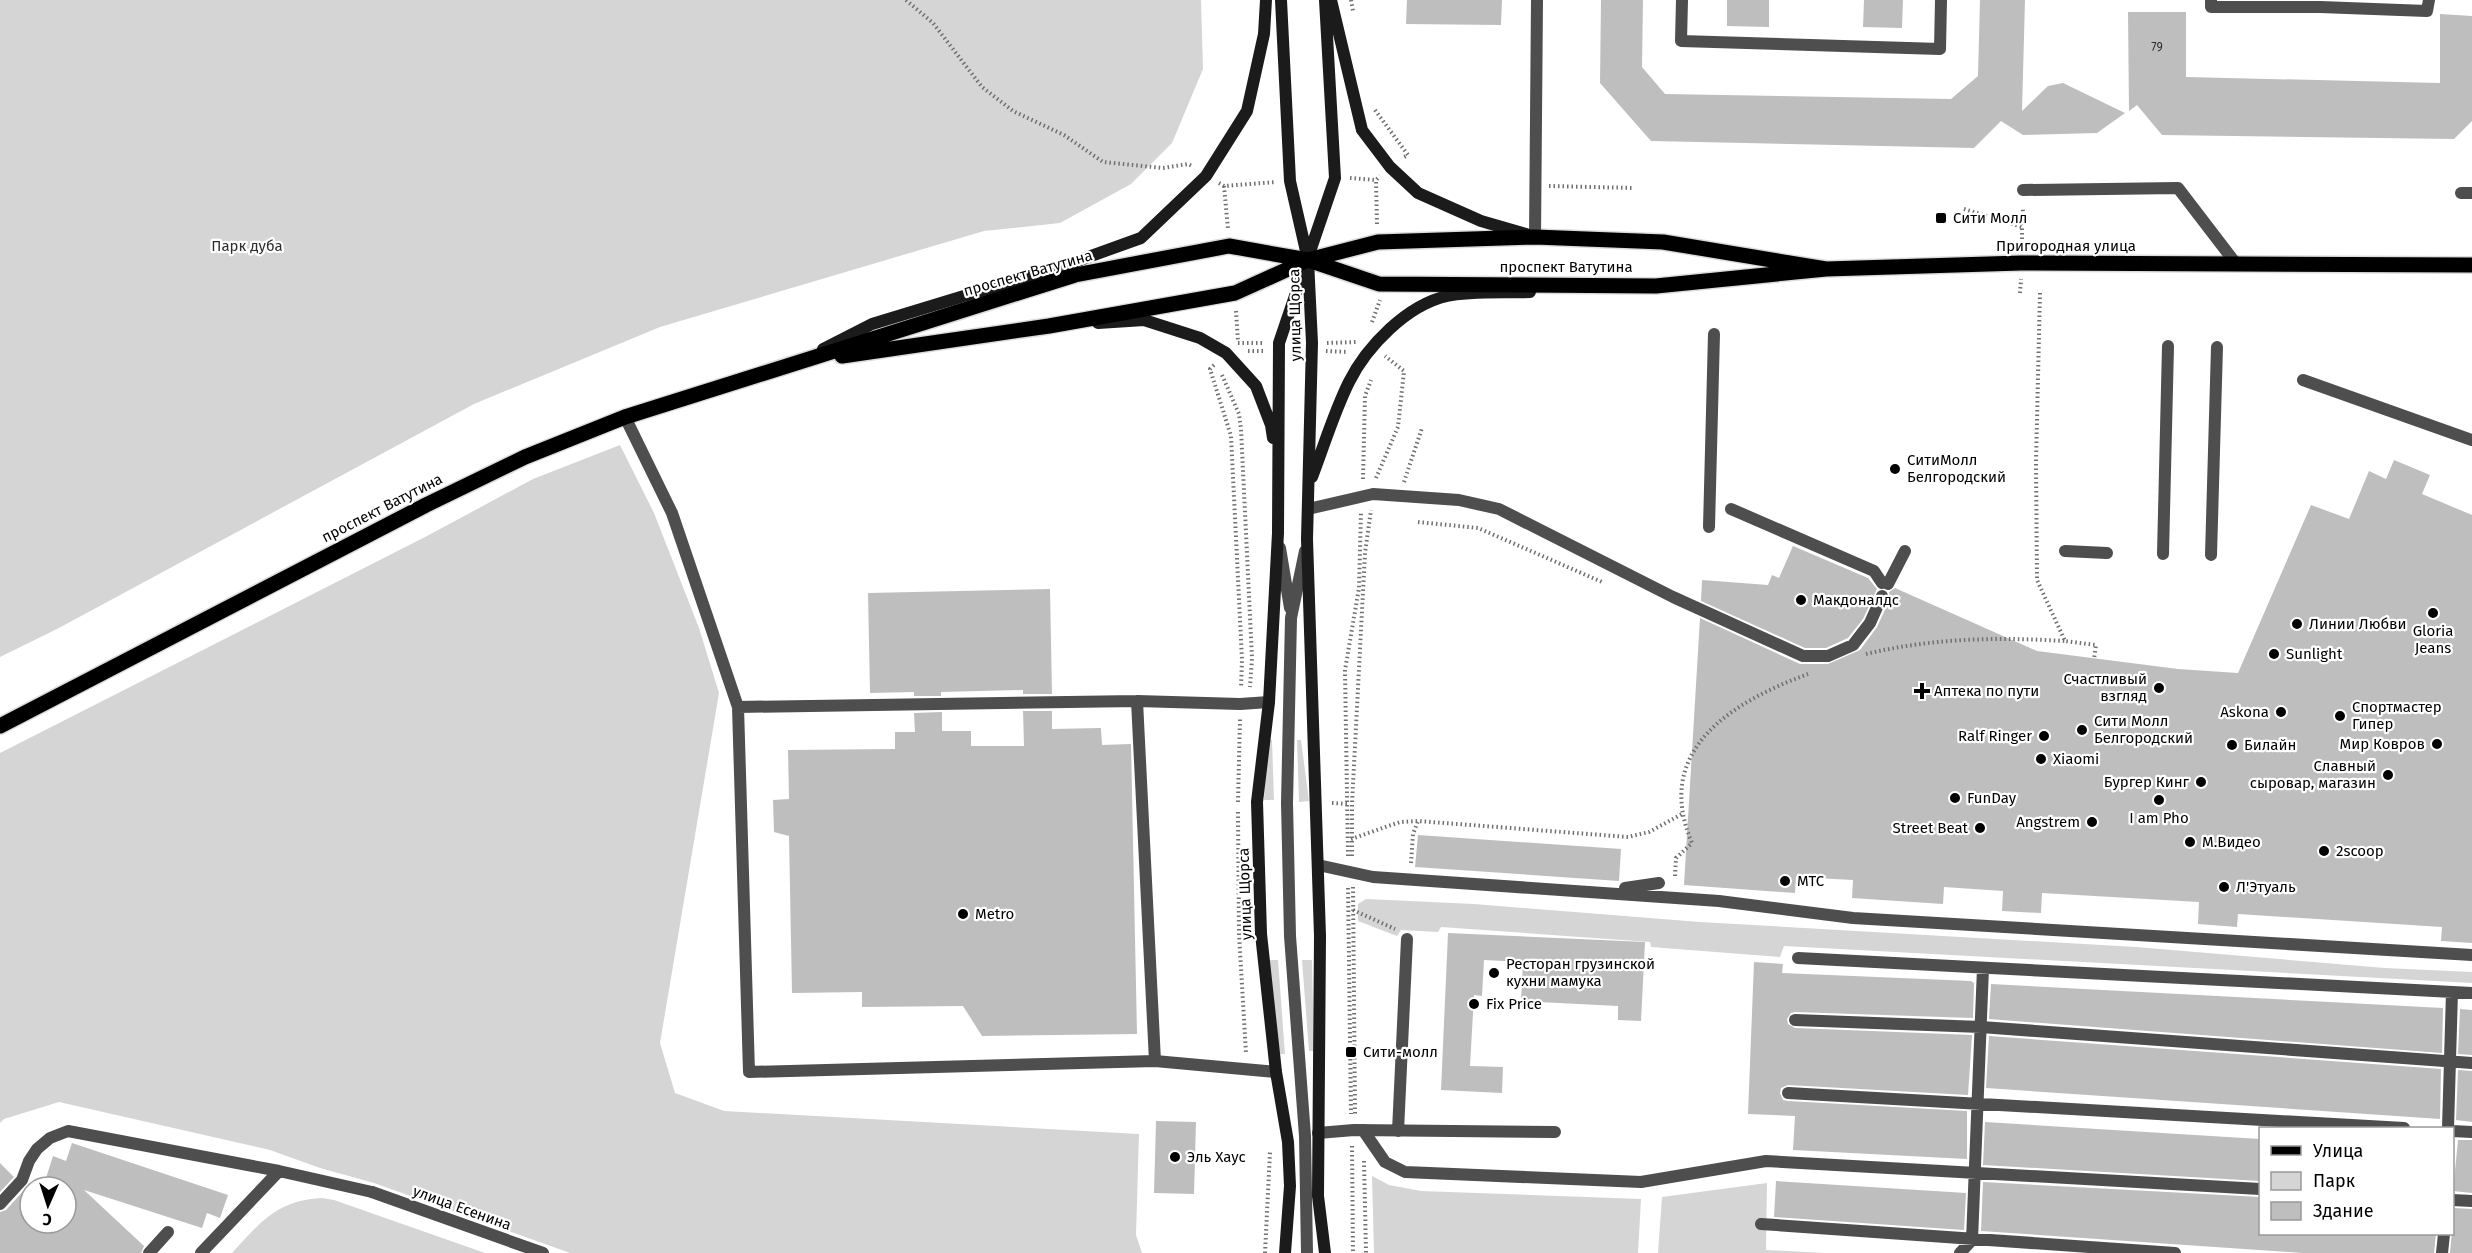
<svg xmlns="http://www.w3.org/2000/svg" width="2472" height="1253" viewBox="0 0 2472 1253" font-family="'Fira Sans',sans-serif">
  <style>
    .green { fill: #d5d5d5 }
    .building { fill: #bebebe }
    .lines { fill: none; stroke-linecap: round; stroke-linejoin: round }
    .primary-casing { stroke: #dbdbdb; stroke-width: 18 }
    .path { stroke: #707070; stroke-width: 4; stroke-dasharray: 1.5 3; stroke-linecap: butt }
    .lane { stroke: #4e4e4e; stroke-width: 12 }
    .street { stroke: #4e4e4e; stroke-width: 12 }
    .secondary { stroke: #1b1b1b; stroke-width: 12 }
    .primary { stroke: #000; stroke-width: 15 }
    .poi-dot { fill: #000; stroke: #fff; stroke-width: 2 }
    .labels { text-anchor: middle; stroke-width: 4.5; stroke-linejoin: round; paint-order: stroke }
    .number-label { font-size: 12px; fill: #303030 }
    .poi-label { font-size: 15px; fill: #000; stroke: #fff; text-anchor: start }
    .park-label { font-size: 15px; fill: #2c2c2c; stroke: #fff }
    .street-label { font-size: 15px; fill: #000; stroke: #fff }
  </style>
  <rect width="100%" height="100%" fill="#fff"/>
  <!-- green -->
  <path class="green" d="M0 0H1201L1203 69 1172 143 1131 184 1060 223 984 231 660 327 474 404 57 629 0 657Z
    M620 445 654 513 699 628 719 693 660 1043 675 1093 724 1111 1139 1134 1136 1235 1142 1253H570L374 1183 320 1168 270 1150 59 1102 4 1119 0 1123V753L427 536 533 479Z
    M1267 740H1272L1274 800H1264Z
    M1297 740H1301L1309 801 1299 802Z
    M1366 899 1474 904 1700 922 2136 947 2385 968 2472 972V983L1784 946 1780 957 1651 947 1650 942 1441 927 1438 932 1401 930 1397 936 1358 921V904Z
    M1268 960H1278L1285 1054H1280L1269 981Z
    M1302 960H1312L1314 1051H1309Z
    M1372 1176 1389 1185 1421 1191 1641 1199 1638 1253H1374Z
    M1767 1183 1766 1250 1825 1253H1658L1662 1197Z
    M322 1198 334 1200 485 1253H232C260 1223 277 1200 322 1198Z"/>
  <!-- building -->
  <path class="building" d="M1407 0H1502L1501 25 1406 24Z
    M1601 0H1643L1642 67 1665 94 1951 99 1978 76 1980 0H2025L2022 111 2048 86 2063 83 2125 113 2097 133 2023 135 2001 121 1974 148 1651 141 1600 83Z
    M1727 0H1769V27L1727 26Z
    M1864 0H1903L1902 28 1863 27Z
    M2128 12H2186V77L2440 83V14L2472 16V121L2454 139 2162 135 2137 105 2129 111Z
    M2394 460 2430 475 2422 494 2472 515V943L2441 941 2442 927 2238 914 2237 927 2198 924 2199 902 2042 893 2041 913 2002 911 2003 891 1944 887 1943 904 1852 898 1853 880 1796 877 1795 893 1684 885 1700 618 1800 664H1828L1860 650 1877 627 1890 599 1889 592 1895 588 2037 651 2178 669 2238 673 2311 505 2349 519 2369 471 2386 479Z
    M1793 546 1868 578 1877 589 1863 619 1848 638 1826 648H1805L1701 601 1702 580 1768 585 1772 575 1779 578Z
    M1050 589 1052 694H1023V690L941 692V696H914V692L870 693 868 593Z
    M1023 711H1052V729L1101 728 1102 745 1131 744 1137 1034 982 1036 963 1006 862 1007V992L792 993 789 836 774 832 773 800 789 799 788 750 895 749V732H915L914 713 942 712V731H971V746H1024Z
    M1418 835 1621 849 1619 881 1415 867Z
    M1448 933 1645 942 1641 1021 1618 1020V1006L1521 1001 1523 962 1484 960 1482 996 1474 995 1470 1066 1503 1067 1502 1093 1441 1090Z
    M1754 962 1783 964 1782 973 1971 981 1974 983 1973 1018 1795 1012 1791 1013 1787 1019 1788 1024 1795 1028 1972 1035 1968 1095 1788 1085 1781 1088 1780 1093 1783 1100 1788 1101 1967 1111V1159L1793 1150 1795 1116 1748 1114Z
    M1991 984 2443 1008 2442 1053 1989 1019Z
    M2460 1009 2472 1010V1055L2458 1054Z
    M1989 1036 2441 1069 2440 1119 1986 1088Z
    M2458 1070 2472 1071V1122L2456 1120Z
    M1156 1121 1196 1122 1194 1194 1154 1193Z
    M1985 1122 2260 1139V1181L1983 1165Z
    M2458 1140H2472V1193L2453 1191Z
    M72 1143 228 1195 220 1218 207 1213 202 1228 84 1190 144 1246 141 1253H0V1212L6 1210 26 1188 30 1192V1223H66V1184L46 1178 53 1156 66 1161Z
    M0 1163 14 1177 0 1192Z
    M1776 1181 1966 1193 1964 1230 1774 1217Z
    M1983 1182 2260 1197V1233H2436L2434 1253H2303L1981 1231Z
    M2454 1208 2472 1209V1253H2450Z"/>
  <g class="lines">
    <!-- primary casing -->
    <g class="primary-casing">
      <path id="primary" d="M842 356 1049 326 1235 293 1308 260 1378 242 1535 237 1663 242 1826 269 2021 263 2472 265
        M0 726 426 505 525 457 625 417 1075 275 1229 246 1308 260 1379 284 1656 286 1826 269"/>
    </g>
    <!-- path -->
    <path class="path" d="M906 0 933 23 982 87 1013 111 1064 135 1103 162 1163 168 1188 164 1192 166
      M1351 0 1353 11
      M1375 110 1408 155 1402 158
      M1350 178 1376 180
      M1219 183 1224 186 1276 182
      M1224 186 1228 229
      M1549 186 1634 188
      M1964 209 2022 227 2023 208
      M1377 224 1376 180 1380 176
      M2022 248V227
      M2020 293 2021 279
      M2040 293 2036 462 2037 580 2065 641 2096 645 2094 659
      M1236 311 1238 342
      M1372 322 1380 300
      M1238 343H1263
      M1327 343 1356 342
      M1248 351H1264
      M1326 351 1348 352
      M1214 365 1210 369 1231 436 1242 660 1241 688
      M1222 375 1239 414 1241 429 1252 658 1250 687
      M1376 478 1398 427 1404 371 1385 356
      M1363 479 1365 396 1371 380
      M1404 482 1422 428
      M1418 522 1478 528 1602 582
      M1866 654C1932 638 1997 637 2065 641
      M1238 802 1240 719
      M1332 803 1348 804
      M1238 812 1239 934 1246 1053
      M1351 839 1400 822 1418 821 1628 837 1649 832 1682 814
      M1348 856 1345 670 1359 588 1361 511
      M1352 856V804L1365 553 1371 510
      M1411 863 1413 834 1418 821
      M1675 876 1676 858 1692 843C1652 750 1732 702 1808 674
      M1353 887 1355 1114
      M1348 888 1351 1114
      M1353 910 1395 929
      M1352 1146 1353 1253
      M1364 1161 1366 1253
      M1265 1253 1270 1152"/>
    <!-- lane -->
    <path class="lane" d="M2211 0V7H2320L2427 11 2429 0
      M2023 190 2178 188 2237 265
      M2461 193H2472
      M2303 380 2472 440
      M625 417 672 513 738 707 1137 701 1240 704 1269 702
      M1308 509 1373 494 1459 500 1499 509 1673 597 1803 656H1828L1853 645 1870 623 1882 596
      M1731 509 1874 571 1882 583
      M1709 527 1714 334
      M2065 551 2107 553
      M2163 554 2168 346
      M2211 555 2217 347
      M1888 584 1905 551
      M1137 701 1155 1061
      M738 707 749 1072 1155 1061 1276 1072
      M1318 865 1373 877 1719 901 1853 918 2472 955
      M1625 888 1659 883
      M1798 958 2472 993
      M1795 1020 1981 1027 2472 1063
      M1788 1093 2404 1128
      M2448 1128 2452 992
      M1363 1130 1385 1162 1405 1172 1641 1182 1766 1161 2260 1189
      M1398 1131 1407 939
      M2452 1131 2472 1132
      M1318 1133 1354 1130 1555 1132
      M2452 1200 2472 1201
      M0 1204 22 1180 29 1161 37 1149 50 1138 68 1131 279 1171 372 1192
      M1761 1224 2175 1253
      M149 1253 168 1232
      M201 1253 279 1171
      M1960 1253 1972 1240 1983 968
      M2442 1253 2444 1234"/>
    <!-- street -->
    <path class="street" d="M1682 0 1681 41 1940 49 1941 0
      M1535 237 1537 0
      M1280 548 1290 608
      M1305 551 1291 618 1287 803 1290 936 1305 1136 1307 1253
      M372 1192 543 1253"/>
    <!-- secondary -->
    <path class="secondary" d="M1281 0 1290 181 1308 260 1312 343 1307 539 1320 936 1318 1196 1325 1253
      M1331 0 1362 130 1390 167 1418 193 1481 221 1526 234
      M1098 323 1144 320 1200 338 1226 353 1256 386 1271 425 1273 438
      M823 349 872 324 1066 265 1141 238 1206 176 1247 111 1264 34 1266 0
      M1312 477C1324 446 1334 412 1349 382 1367 346 1407 305 1447 296 1469 291 1505 293 1530 292
      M1285 1253 1290 1186 1288 1142 1276 1072 1261 934 1257 802 1269 702 1278 533 1279 343 1335 178 1325 0"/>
    <!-- primary -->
    <use href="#primary" class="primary"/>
  </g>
  <!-- markers -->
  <g class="poi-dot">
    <rect x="1935" y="212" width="12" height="12" rx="3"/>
    <circle cx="1895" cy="469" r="6"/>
    <circle cx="1801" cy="600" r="6"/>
    <circle cx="2433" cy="613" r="6"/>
    <circle cx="2297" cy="624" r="6"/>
    <circle cx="2274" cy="654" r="6"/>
    <circle cx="2159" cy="688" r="6"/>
    <path d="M1919 682h6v6h6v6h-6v6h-6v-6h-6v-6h6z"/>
    <circle cx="2281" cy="712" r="6"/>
    <circle cx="2340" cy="716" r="6"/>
    <circle cx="2082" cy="730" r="6"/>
    <circle cx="2044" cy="736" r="6"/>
    <circle cx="2437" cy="744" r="6"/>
    <circle cx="2232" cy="745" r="6"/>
    <circle cx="2041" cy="759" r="6"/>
    <circle cx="2388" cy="775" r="6"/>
    <circle cx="2201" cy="782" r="6"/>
    <circle cx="1955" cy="798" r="6"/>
    <circle cx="2159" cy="800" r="6"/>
    <circle cx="2092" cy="822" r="6"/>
    <circle cx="1980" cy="828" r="6"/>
    <circle cx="2190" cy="842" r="6"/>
    <circle cx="2324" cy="851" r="6"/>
    <circle cx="1785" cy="881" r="6"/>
    <circle cx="2224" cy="887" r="6"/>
    <circle cx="963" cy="914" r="6"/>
    <circle cx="1494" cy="973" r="6"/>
    <circle cx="1474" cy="1004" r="6"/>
    <rect x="1345" y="1046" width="12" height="12" rx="3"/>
    <circle cx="1175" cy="1157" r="6"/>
  </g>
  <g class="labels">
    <!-- number labels -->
    <g class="number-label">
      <text x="2157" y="51">79</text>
    </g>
    <!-- poi labels -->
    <g class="poi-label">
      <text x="1953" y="223">Сити Молл</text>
      <text x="1907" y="465">СитиМолл<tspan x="1907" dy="17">Белгородский</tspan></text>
      <text x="1813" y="605">Макдоналдс</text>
      <text x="2309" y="629">Линии Любви</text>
      <text x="2433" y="636" text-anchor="middle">Gloria<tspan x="2433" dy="17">Jeans</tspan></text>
      <text x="2286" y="659">Sunlight</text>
      <text x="2147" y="684" text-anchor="end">Счастливый<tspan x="2147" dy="17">взгляд</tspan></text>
      <text x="1934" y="696">Аптека по пути</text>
      <text x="2352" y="712">Спортмастер<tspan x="2352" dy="17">Гипер</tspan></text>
      <text x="2269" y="717" text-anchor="end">Askona</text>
      <text x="2094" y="726">Сити Молл<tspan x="2094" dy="17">Белгородский</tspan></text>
      <text x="2032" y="741" text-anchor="end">Ralf Ringer</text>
      <text x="2425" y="749" text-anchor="end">Мир Ковров</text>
      <text x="2244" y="750">Билайн</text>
      <text x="2053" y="764">Xiaomi</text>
      <text x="2376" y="771" text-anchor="end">Славный<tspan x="2376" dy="17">сыровар, магазин</tspan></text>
      <text x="2189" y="787" text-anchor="end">Бургер Кинг</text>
      <text x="1967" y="803">FunDay</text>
      <text x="2159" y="823" text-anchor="middle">I am Pho</text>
      <text x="2080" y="827" text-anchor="end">Angstrem</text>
      <text x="1968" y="833" text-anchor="end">Street Beat</text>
      <text x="2202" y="847">М.Видео</text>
      <text x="2336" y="856">2scoop</text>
      <text x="1797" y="886">МТС</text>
      <text x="2236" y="892">Л'Этуаль</text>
      <text x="975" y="919">Metro</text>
      <text x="1506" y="969">Ресторан грузинской<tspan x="1506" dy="17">кухни мамука</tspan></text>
      <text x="1486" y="1009">Fix Price</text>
      <text x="1363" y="1057">Сити-молл</text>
      <text x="1187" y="1162">Эль Хаус</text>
    </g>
    <!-- park labels -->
    <g class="park-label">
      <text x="247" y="251">Парк дуба</text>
    </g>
    <!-- street labels -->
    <g class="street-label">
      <text x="2066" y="251">Пригородная улица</text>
      <text x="1566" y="272">проспект Ватутина</text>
      <text transform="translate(1028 273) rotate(-16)" y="5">проспект Ватутина</text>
      <text transform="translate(1295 315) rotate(-91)" y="5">улица Щорса</text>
      <text transform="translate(382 508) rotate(-27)" y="5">проспект Ватутина</text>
      <text transform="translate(1245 894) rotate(-92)" y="5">улица Щорса</text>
      <text transform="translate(462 1208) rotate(20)" y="5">улица Есенина</text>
    </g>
  </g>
  <!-- legend -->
  <rect x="2259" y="1127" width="195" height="108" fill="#ffffff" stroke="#999999" stroke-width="1.5"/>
  <rect x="2271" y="1146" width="30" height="9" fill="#000000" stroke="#999999" stroke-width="1.5"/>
  <text x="2313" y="1157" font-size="18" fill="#000000">Улица</text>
  <rect x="2271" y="1172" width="30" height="18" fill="#d5d5d5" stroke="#999999" stroke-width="1.5"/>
  <text x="2313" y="1187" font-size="18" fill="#000000">Парк</text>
  <rect x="2271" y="1202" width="30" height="18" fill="#bebebe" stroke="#999999" stroke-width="1.5"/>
  <text x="2313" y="1217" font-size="18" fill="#000000">Здание</text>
  <!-- north arrow -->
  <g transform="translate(48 1205) rotate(183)"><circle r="28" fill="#ffffff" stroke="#999999" stroke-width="1.5"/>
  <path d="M0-4.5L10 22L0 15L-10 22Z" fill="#000000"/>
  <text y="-9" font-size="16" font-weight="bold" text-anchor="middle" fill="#000000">С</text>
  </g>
</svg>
